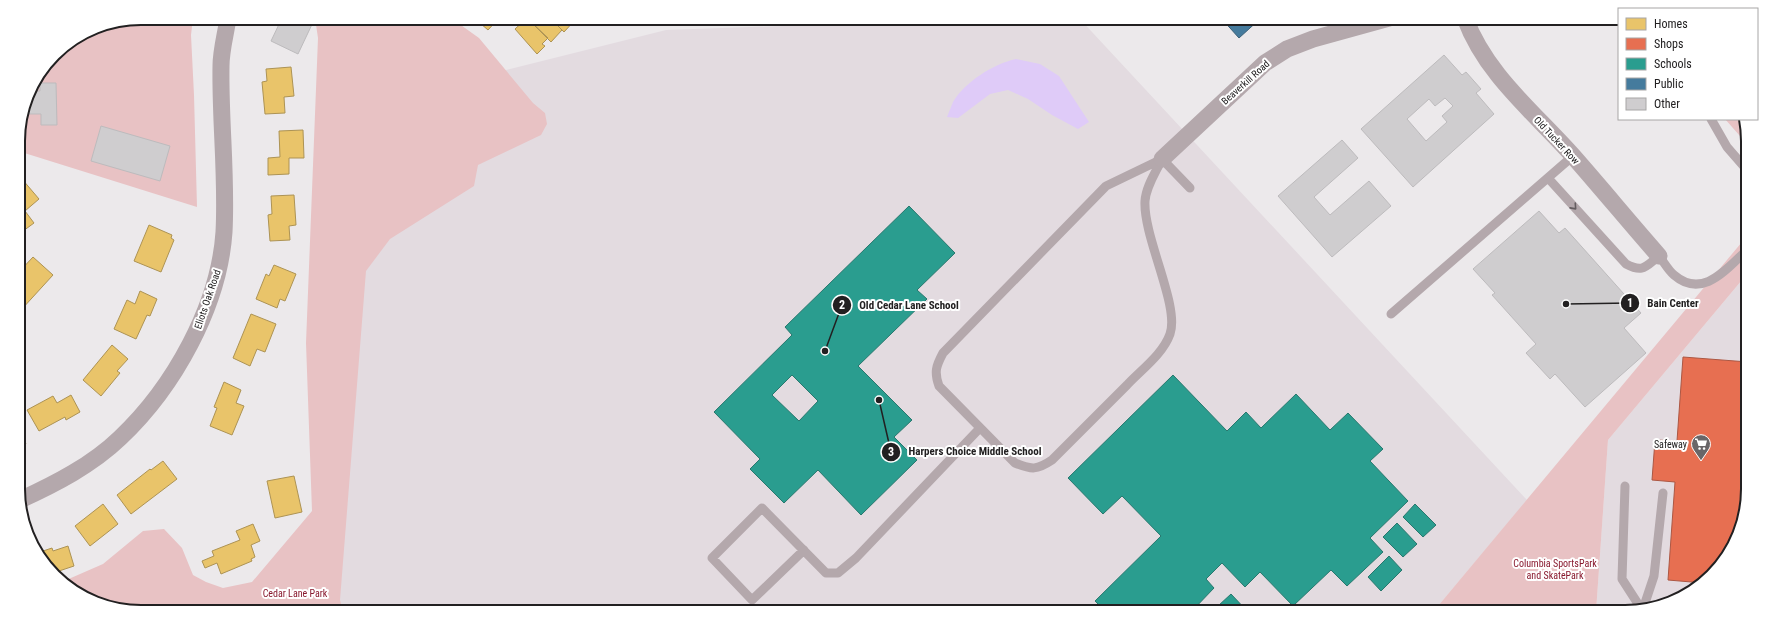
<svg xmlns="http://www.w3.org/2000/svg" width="1766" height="630" viewBox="0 0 1766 630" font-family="'Roboto Condensed',sans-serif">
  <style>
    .built { fill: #e3dbe0 }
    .green { fill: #e8c2c4 }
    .water { fill: #dfcbf8 }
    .homes { fill: #e9c46a; stroke: #ad9354 }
    .shops { fill: #e76f51; stroke: #ac5743 }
    .schools { fill: #2a9d8f; stroke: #28786e; fill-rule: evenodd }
    .public { fill: #457b9d; stroke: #3a6078 }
    .building { fill: #cfcdcf; stroke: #bdbbbd; fill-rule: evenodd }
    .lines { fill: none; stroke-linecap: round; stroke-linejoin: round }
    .lane { stroke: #b4a8ac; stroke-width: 9 }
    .street { stroke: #b4a8ac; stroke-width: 17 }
    .oneway { stroke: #645d60 }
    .labels { text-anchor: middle; stroke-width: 4; stroke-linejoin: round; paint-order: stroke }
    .street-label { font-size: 10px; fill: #222021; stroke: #fff }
    .poi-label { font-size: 10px; fill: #222021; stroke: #fff; text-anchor: end }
    .park-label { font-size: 10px; fill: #88182d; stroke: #fff }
    .rim { fill: none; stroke: #222021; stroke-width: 2 }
    .leader { fill: none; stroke: #222021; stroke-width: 1.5 }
    .callout-dot { fill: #222021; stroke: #fff; stroke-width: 1.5 }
    .mark-label { font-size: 12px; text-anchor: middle; font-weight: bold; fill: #fff }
    .callout-label { font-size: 11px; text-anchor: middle; font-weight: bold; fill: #222021; stroke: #fff; stroke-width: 4; stroke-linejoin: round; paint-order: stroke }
  </style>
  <rect width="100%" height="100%" fill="#ece9eb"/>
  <!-- built -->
  <path class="built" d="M840 18H1079L1527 500 1433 612H311L326 301 486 75 666 30 811 25Z
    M1747 274 1748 489 1727 558 1700 586 1672 603 1633 612H1596L1608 440Z"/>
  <!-- green -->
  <path class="green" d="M141 18H193L191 35 194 95 197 207 18 151V133L31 86 60 49 94 27Z
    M315 18H451L479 38 533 103 545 113 547 124 541 135 478 165 474 186 390 239 366 271 340 600 343 612H141L102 606 64 581 103 564 143 531 164 529 182 548 193 575 206 582 223 588 252 582 312 511 306 343 318 38Z
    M1725 119H1745L1747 144Z
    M1747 236V274L1608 440 1596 612H1433Z"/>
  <!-- water -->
  <path class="water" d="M1016 59 1040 64 1059 76 1089 122 1078 129 1052 115 1028 99 1008 90 990 94 958 118 947 117C949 112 951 107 953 102 965 82 993 64 1016 59Z"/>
  <!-- homes -->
  <path class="homes" d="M481 18H499L488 30 480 23 483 20Z
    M527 18 548 38 542 44 545 46 537 54 515 29Z
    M550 18H573L575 20 564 32Z
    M550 18 562 30 551 42 528 19Z
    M291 67 294 96 284 97 285 113 265 114 262 82 267 81 266 69Z
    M303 130 304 158H289V174L268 175V158L280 157 279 131Z
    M22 179 39 199 25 211 34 223 19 234V181Z
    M294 195 296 225 289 226 290 240 270 241 268 215 272 214 271 196Z
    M149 225 172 235 171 238 174 240 161 272 134 261Z
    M33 257 53 275 21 310 19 308V272Z
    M274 265 296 274 285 301 280 299 277 308 256 299 266 274 269 276Z
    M140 291 157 299 150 316 147 315 136 339 114 329 127 300 135 304Z
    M251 314 276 324 265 352 257 349 250 366 233 358Z
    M112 345 128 359 117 371 120 373 101 396 83 380Z
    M224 382 241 390 236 403 244 406 232 435 210 426 217 408 214 407Z
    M71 395 80 412 66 420 65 417 39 431 27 410 53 396 57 403Z
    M20 433 26 444 20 447Z
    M163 461 177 479 131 514 117 495 150 469 151 470Z
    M294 476 302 512 275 518 267 481Z
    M103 504 118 524 90 546 75 526Z
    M253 524 260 541 251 545 255 557 251 559 252 561 221 574 217 563 205 568 202 561 214 556 212 551 240 540 236 531Z
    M68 546 74 566 53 573 48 570 40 552 52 548 53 551Z"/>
  <!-- shops -->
  <path class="shops" d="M1683 357 1748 362V489L1742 528 1727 558 1703 583 1668 580 1675 482 1652 480 1655 440 1677 441Z"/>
  <!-- schools -->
  <path class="schools" d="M909 206 955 253 917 290 927 299 858 366 912 420 894 437 917 460 861 515 818 470 784 503 750 469 760 459 714 412 792 335 785 327ZM792 375 818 401 799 421 772 395Z
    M1173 375 1227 431 1246 412 1261 428 1296 394 1330 430 1348 413 1383 449 1370 461 1408 501 1370 538 1383 552 1347 586 1331 570 1293 606 1260 572 1245 587 1222 563 1206 579 1214 588 1191 612H1106L1095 601 1161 536 1122 496 1103 514 1068 478Z
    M1415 504 1436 525 1423 537 1403 517Z
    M1397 523 1417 544 1403 557 1383 537Z
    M1389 556 1402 570 1381 591 1368 577Z
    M1231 594 1248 612H1224L1218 606Z"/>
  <!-- public -->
  <path class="public" d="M1221 18H1261L1239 38Z"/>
  <!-- building -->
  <path class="building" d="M282 18H315L298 54 271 41Z
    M1444 55 1462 75 1466 72 1481 89 1476 93 1494 114 1413 187 1361 129ZM1445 98 1453 106 1442 116 1447 122 1426 141 1407 119 1429 99 1435 106Z
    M40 83H56L57 125H41V114H23L30 91H40Z
    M101 126 170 146 160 181 91 161Z
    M1342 140 1358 158 1314 197 1330 215 1369 181 1391 206 1332 257 1278 196Z
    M1539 211 1559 233 1565 228 1641 313 1624 328 1646 353 1585 407 1555 374 1550 379 1526 353 1536 344 1492 295 1495 293 1473 269Z"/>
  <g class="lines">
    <!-- lane -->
    <path class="lane" d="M1711 119 1727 147 1747 170
      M1162 159C1156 172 1146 186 1145 201 1143 237 1180 306 1170 334 1163 354 1141 370 1127 385 1102 410 1077 435 1052 460 1037 470 1032 470 1015 463L939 386C934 372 936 366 943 353L1106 186Z
      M1162 159 1190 188
      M1548 178 1626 264C1643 273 1645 267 1659 256 1664 262 1668 270 1674 275 1703 300 1727 268 1747 250
      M1391 314 1573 156
      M1625 486 1622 579 1642 610
      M804 550 752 600 712 558 762 508 826 573H838L856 558 980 428
      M1643 609 1654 576 1663 493"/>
    <!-- street -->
    <path class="street" d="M1465 18C1486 75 1535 113 1573 156 1602 189 1630 223 1659 256
      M1162 159 1265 63 1287 49 1313 39 1389 18
      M20 500C55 484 92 465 120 438 174 387 219 306 224 232 227 176 220 121 221 66 221 50 226 33 228 18"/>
  </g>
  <!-- one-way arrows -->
  <defs><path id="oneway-chevron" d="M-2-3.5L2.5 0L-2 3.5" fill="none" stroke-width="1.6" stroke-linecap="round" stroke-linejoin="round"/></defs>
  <use class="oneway" href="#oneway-chevron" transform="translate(1574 207) rotate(48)"/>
  <!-- icons -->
  <defs>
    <g id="supermarket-pin" transform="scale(1)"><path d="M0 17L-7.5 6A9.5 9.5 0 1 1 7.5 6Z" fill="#696668" stroke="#fff"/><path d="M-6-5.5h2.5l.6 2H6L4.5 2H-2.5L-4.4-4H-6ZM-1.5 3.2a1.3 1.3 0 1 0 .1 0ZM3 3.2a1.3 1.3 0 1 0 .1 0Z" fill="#fff"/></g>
  </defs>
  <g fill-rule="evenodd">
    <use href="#supermarket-pin" x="1701" y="444"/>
  </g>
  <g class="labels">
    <!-- street labels -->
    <g class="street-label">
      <text transform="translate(1245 82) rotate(-42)" y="4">Beaverkill Road</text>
      <text transform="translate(1557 140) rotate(47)" y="4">Old Tucker Row</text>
      <text transform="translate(207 299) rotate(-71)" y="4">Eliots Oak Road</text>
    </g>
    <!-- poi labels -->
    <g class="poi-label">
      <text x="1687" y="448">Safeway</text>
    </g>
    <!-- park labels -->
    <g class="park-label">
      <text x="1555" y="567">Columbia SportsPark<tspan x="1555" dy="12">and SkatePark</tspan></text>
      <text x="295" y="597">Cedar Lane Park</text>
    </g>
  </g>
  <!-- crop -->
  <path d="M0 0H1766V630H0ZM141 25H1625A116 116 0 0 1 1741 141V489A116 116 0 0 1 1625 605H141A116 116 0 0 1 25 489V141A116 116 0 0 1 141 25Z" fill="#fff" fill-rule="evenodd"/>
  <path class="rim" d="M141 25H1625A116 116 0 0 1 1741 141V489A116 116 0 0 1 1625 605H141A116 116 0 0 1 25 489V141A116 116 0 0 1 141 25Z"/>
  <!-- callouts -->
  <path class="leader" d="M1566 304L1630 303M825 351L842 305M879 400L891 452"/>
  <g class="callout-dot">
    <circle cx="1566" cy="304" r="4"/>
    <circle cx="825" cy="351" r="4"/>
    <circle cx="879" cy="400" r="4"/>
    <circle cx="1630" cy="303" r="10"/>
    <circle cx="842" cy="305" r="10"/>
    <circle cx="891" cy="452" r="10"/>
  </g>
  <g class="mark-label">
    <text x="1630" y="307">1</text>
    <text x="842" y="309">2</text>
    <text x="891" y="456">3</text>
  </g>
  <g class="callout-label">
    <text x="1673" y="307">Bain Center</text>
    <text x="909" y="309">Old Cedar Lane School</text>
    <text x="975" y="455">Harpers Choice Middle School</text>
  </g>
  <!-- legend -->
  <rect x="1618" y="8" width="140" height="112" fill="#ffffff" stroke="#a7a6a6"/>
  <rect x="1626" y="18" width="20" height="12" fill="#e9c46a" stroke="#a7a6a6"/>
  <text x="1654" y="28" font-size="12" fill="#222021">Homes</text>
  <rect x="1626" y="38" width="20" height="12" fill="#e76f51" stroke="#a7a6a6"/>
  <text x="1654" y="48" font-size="12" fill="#222021">Shops</text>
  <rect x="1626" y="58" width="20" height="12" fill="#2a9d8f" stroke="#a7a6a6"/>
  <text x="1654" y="68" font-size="12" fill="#222021">Schools</text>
  <rect x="1626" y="78" width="20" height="12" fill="#457b9d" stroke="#a7a6a6"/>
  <text x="1654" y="88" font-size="12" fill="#222021">Public</text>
  <rect x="1626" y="98" width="20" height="12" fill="#cfcdcf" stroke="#a7a6a6"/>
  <text x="1654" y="108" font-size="12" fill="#222021">Other</text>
</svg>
